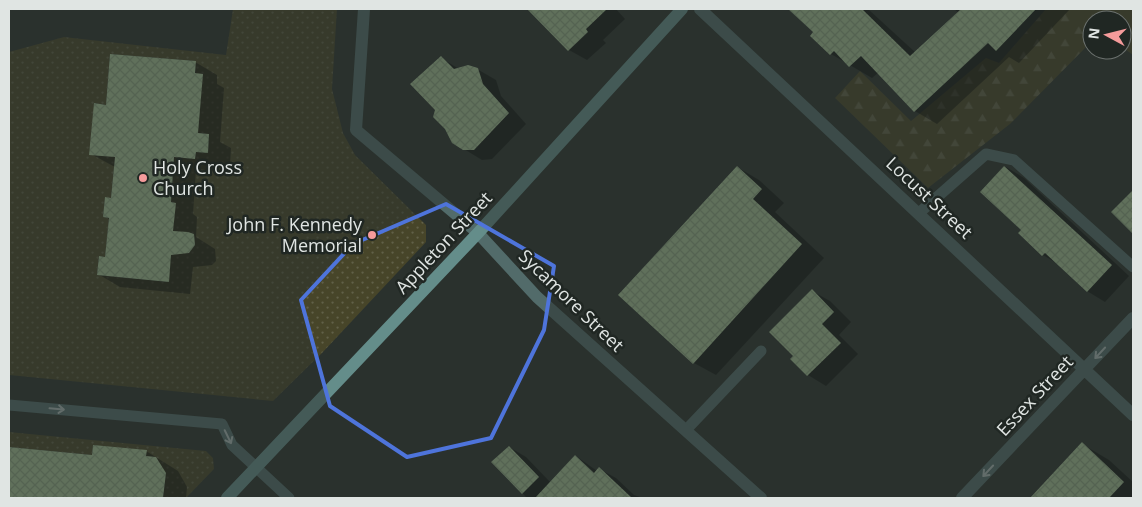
<svg xmlns="http://www.w3.org/2000/svg" width="1142" height="507" viewBox="0 0 1142 507" font-family="'Open Sans',sans-serif">
  <style>
    .grass { fill: url(#grass-dots); fill-rule: evenodd }
    .forest { fill: url(#forest-firs) }
    .shadow { fill: #0007 }
    .building { fill: url(#building-cross-hatch) }
    .lines { fill: none; stroke-linecap: round; stroke-linejoin: round }
    .lane { stroke: #526b6a; stroke-width: 11 }
    .street { stroke: #526b6a; stroke-width: 12 }
    .secondary { stroke: #648d8a; stroke-width: 12 }
    .oneway { stroke: #a7b4b3 }
    .marked { fill: none; stroke: #4e74db; stroke-width: 4; stroke-linejoin: round }
    .poi-dot { fill: #f59b9b; stroke: #202723; stroke-width: 2 }
    .labels { text-anchor: middle; stroke-width: 5; stroke-linejoin: round; paint-order: stroke }
    .poi-label { font-size: 18px; fill: #e0e5e3; stroke: #202723; text-anchor: start }
    .street-label { font-size: 18px; fill: #e0e5e3; stroke: #202723 }
  </style>
  <defs>
    <pattern id="grass-dots" width="8" height="8" patternUnits="userSpaceOnUse" patternTransform="scale(1.25)"><rect width="8" height="8" fill="#474529"/><path d="M2 2h.1M6 6h.1" fill="none" stroke="#616048" stroke-width="1.8" stroke-linecap="round"/></pattern>
    <pattern id="forest-firs" width="22" height="20" patternUnits="userSpaceOnUse" patternTransform="scale(1.25)"><rect width="22" height="20" fill="#474529"/><path d="M5 1l3.5 6h-7zM16 11l3.5 6h-7z" fill="#616048"/></pattern>
    <pattern id="building-cross-hatch" width="8" height="8" patternUnits="userSpaceOnUse" patternTransform="scale(1.25)"><rect width="8" height="8" fill="#a2bd93"/><path d="M0 0l8 8M0 8l8-8" fill="none" stroke="#8a9f7f"/></pattern>
  </defs>
  <rect width="100%" height="100%" fill="#2a312d"/>
  <!-- grass -->
  <path class="grass" d="M233 9H337L332 89 343 133 355 155 426 225V242L322 353 273 401 9 375V52L64 37 226 55ZM110 54 195 61 198 133 209 134 208 153 196 152 195 159 174 157 171 202 175 203 168 237 188 232 194 237 195 245 189 253 167 246 168 282 97 275 99 256 105 257 109 218 103 217 105 198H111L115 157 94 103 106 105Z
    M9 432 206 451 213 458 214 469 186 498H163L166 473 146 456 93 445 92 455 9 447Z"/>
  <!-- forest -->
  <path class="forest" d="M1046 9H1133V55L1122 47V20H1092V41L1010 124 928 188 835 98 860 71 911 121 986 58 999 63Z"/>
  <!-- shadow -->
  <path class="shadow" d="M527 9H616L625 19 603 40 606 43 587 60 569 50Z
    M790 9H868L916 53 959 13 954 9H1070L1019 63 1009 57 937 124 915 111 878 73 872 78 831 54 815 32Z
    M441 58 459 69H477L496 80 501 96 526 124 492 159 482 160 464 149Z
    M195 62 217 75V84L224 88 220 142 231 148 230 165 218 164 217 171 196 169 193 214 197 217 196 237 215 249 216 261 212 265 193 267 190 294 120 287 98 274 106 258 110 220 104 216 112 199 115 167 91 154 107 106Z
    M737 167 759 180 784 203 775 212 824 258 716 375 694 363Z
    M1006 167 1024 178 1129 276 1105 302 1087 291 1058 264 1043 255 1019 233 1023 230 981 192Z
    M812 291 830 301 851 322 839 335 858 354 826 386 808 375 791 359 795 356Z
    M1082 444 1109 460 1133 482V498H1031Z
    M509 447 526 457 551 483 576 456 597 471 599 469 616 478 634 495 643 498H527L493 463Z
    M9 448 93 456 146 451 178 471 187 487 186 498H9Z"/>
  <!-- building -->
  <path class="building" d="M527 9H607L586 29 588 32 568 51Z
    M788 9H862L910 56 961 9H1036L996 51 988 43 914 112 861 56 849 67 834 51 830 55 810 36 813 32Z
    M110 54 196 61 195 73 203 74 198 133 209 134 208 153 196 152 195 159 174 157 171 202 176 203 173 231 188 232 194 234 195 245 189 253 171 255 169 282 97 275 99 256 105 257 109 218 103 217 105 197 111 198 115 157 89 155 94 103 106 105Z
    M441 56 454 69 468 65 478 68 483 84 509 113 474 150H463L452 143 445 129 433 117 435 110 410 84Z
    M737 166 762 189 753 199 802 244 693 364 618 295Z
    M1004 166 1112 265 1087 292 1045 253 1042 256 1018 233 1021 230 980 192Z
    M1133 190V234L1111 212Z
    M812 289 834 312 822 324 841 343 807 376 790 359 793 356 769 332Z
    M1082 442 1124 482 1109 498H1030Z
    M93 445 147 450 146 456 156 457 166 473 163 498H9V447L92 455Z
    M509 446 539 477 522 494 491 462Z
    M575 455 594 473 599 467 632 498H535Z"/>
  <g class="lines">
    <!-- lane -->
    <path class="lane" d="M919 213 986 154 1014 160 1133 267
      M9 405 222 424 232 445 289 498
      M686 430 761 351"/>
    <!-- street -->
    <path class="street" d="M364 9 356 130 478 233 537 297 761 498
      M700 9 1133 415
      M962 498 1133 318"/>
    <!-- secondary -->
    <path class="secondary" d="M227 498 478 233 682 9"/>
  </g>
  <!-- one-way arrows -->
  <defs><path id="oneway-shaft" d="M-6 0H5M1.5-3L5.5 0L1.5 3" fill="none" stroke-width="1.6" stroke-linecap="round" stroke-linejoin="round" transform="scale(1.25)"/></defs>
  <g class="oneway">
    <use href="#oneway-shaft" transform="translate(1100 353) rotate(133)"/>
    <use href="#oneway-shaft" transform="translate(57 409) rotate(5)"/>
    <use href="#oneway-shaft" transform="translate(228 437) rotate(64)"/>
    <use href="#oneway-shaft" transform="translate(988 471) rotate(133)"/>
  </g>
  <!-- marked area -->
  <path d="M0 0H1142V507H0ZM446 204 554 266 544 330 491 438 407 457 330 406 301 300 353 244Z" fill="#2a312d" fill-opacity=".55" fill-rule="evenodd"/>
  <path class="marked" d="M446 204 554 266 544 330 491 438 407 457 330 406 301 300 353 244Z"/>
  <!-- markers -->
  <g class="poi-dot">
    <circle cx="143" cy="178" r="5"/>
    <circle cx="372" cy="235" r="5"/>
  </g>
  <g class="labels">
    <!-- poi labels -->
    <g class="poi-label">
      <text x="153" y="174">Holy Cross<tspan x="153" dy="21">Church</tspan></text>
      <text x="362" y="231" text-anchor="end">John F. Kennedy<tspan x="362" dy="21">Memorial</tspan></text>
    </g>
    <!-- street labels -->
    <g class="street-label">
      <text transform="translate(929 198) rotate(43)" y="6">Locust Street</text>
      <text transform="translate(444 243) rotate(-47)" y="6">Appleton Street</text>
      <text transform="translate(571 301) rotate(44)" y="6">Sycamore Street</text>
      <text transform="translate(1035 396) rotate(-47)" y="6">Essex Street</text>
    </g>
  </g>
  <!-- border -->
  <rect width="1142" height="507" fill="none" stroke="#e0e5e3" stroke-width="20"/>
  <!-- north arrow -->
  <g transform="translate(1107 35) rotate(277)"><circle r="24" fill="#202723" stroke="#6d7370"/>
  <path d="M0-4L9 19L0 12L-9 19Z" fill="#f59b9b"/>
  <text y="-8" font-size="14" font-weight="bold" text-anchor="middle" fill="#e0e5e3">N</text>
  </g>
</svg>
